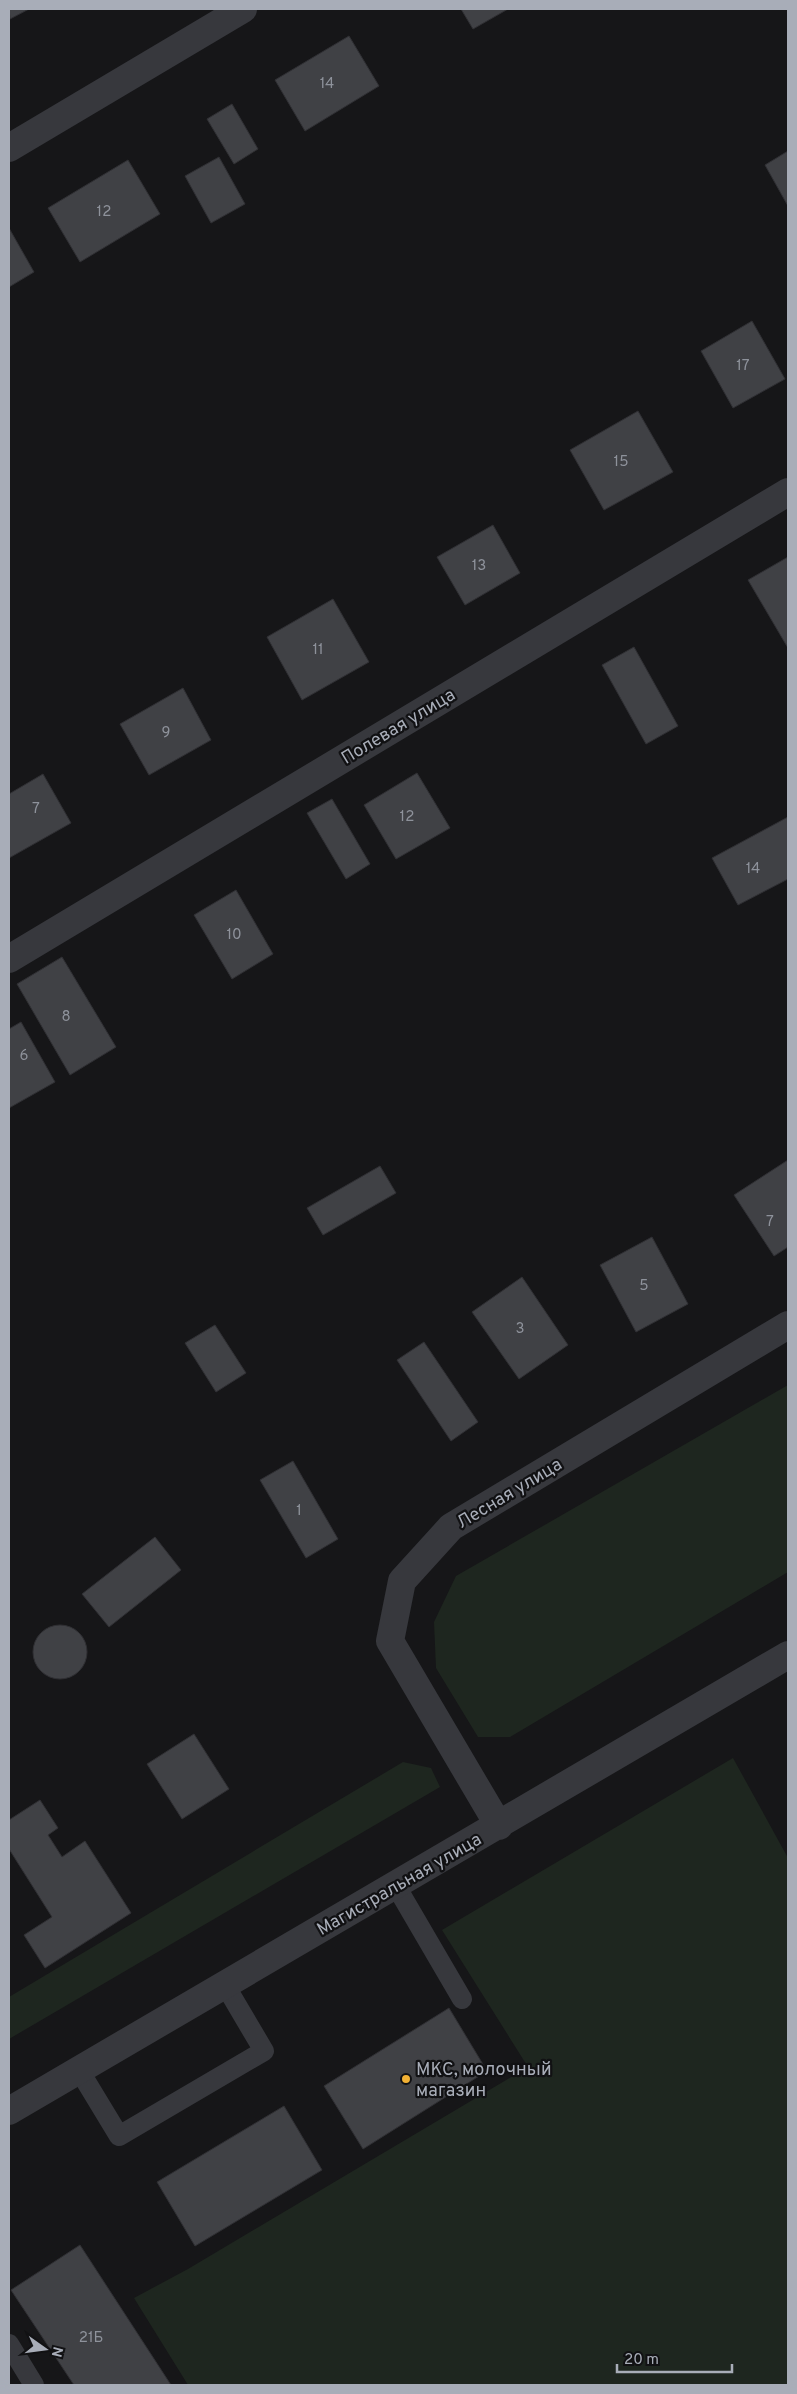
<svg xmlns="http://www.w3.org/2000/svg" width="797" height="2394" viewBox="0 0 797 2394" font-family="Overpass,sans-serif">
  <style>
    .green { fill: #1e261f }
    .building { fill: #404145; stroke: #303034 }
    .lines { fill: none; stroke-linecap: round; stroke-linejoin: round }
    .service { stroke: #37383d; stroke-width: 20 }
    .minor { stroke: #37383d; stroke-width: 28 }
    .poi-dot { fill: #f2b134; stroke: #111113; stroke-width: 2 }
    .labels { text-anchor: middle; stroke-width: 4.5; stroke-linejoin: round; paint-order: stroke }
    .number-label { font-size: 15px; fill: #8e929b }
    .street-label { font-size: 18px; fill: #a8adb8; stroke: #111113 }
    .poi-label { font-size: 18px; fill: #a8adb8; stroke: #111113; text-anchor: start }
  </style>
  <rect width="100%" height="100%" fill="#161618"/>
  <!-- green -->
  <path class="green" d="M788 1385V1572L510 1737H478L436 1668 434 1622 456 1576Z
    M733 1758 788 1858V2385H188L134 2298 188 2269 528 2067 442 1930Z
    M403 1762 431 1768 440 1787 9 2039V1997Z"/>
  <!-- building -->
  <path class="building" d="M9 9H29L10 19Z
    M461 9H508L473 29Z
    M349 36 379 86 305 131 275 80Z
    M232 104 258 149 234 164 207 119Z
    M788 151V206L765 165Z
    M219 157 245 204 211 223 185 176Z
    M128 160 160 214 80 262 48 208Z
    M9 228 34 272 9 287Z
    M752 321 785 379 733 408 701 351Z
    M638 411 673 472 604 510 570 450Z
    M493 525 520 573 465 605 437 557Z
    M788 557V648L748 580Z
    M333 599 369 662 302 700 267 637Z
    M634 647 678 726 646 744 602 665Z
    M183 688 211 740 149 775 120 724Z
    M417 773 450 828 396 859 364 805Z
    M43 774 71 823 9 858V794Z
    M332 799 370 864 346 879 307 813Z
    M788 817V879L738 905 712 858Z
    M236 890 273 954 232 979 194 915Z
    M62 957 116 1047 70 1075 17 984Z
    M21 1022 55 1082 9 1108V1029Z
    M788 1160V1247L774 1256 734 1195Z
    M380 1166 396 1193 323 1235 307 1208Z
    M652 1237 688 1304 636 1332 600 1265Z
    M522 1277 568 1345 519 1379 472 1312Z
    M215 1325 246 1373 216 1392 185 1343Z
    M424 1342 478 1422 451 1441 397 1360Z
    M293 1461 338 1539 306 1558 260 1480Z
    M155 1537 181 1570 109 1627 82 1594Z
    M33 1652a27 27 0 1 1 54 0a27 27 0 1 1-54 0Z
    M194 1734 229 1789 182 1819 147 1764Z
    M40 1800 58 1828 48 1835 62 1857 85 1841 131 1913 45 1968 24 1935 52 1917 9 1849V1820Z
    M449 2008 487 2071 363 2149 324 2086Z
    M284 2106 322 2170 195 2246 157 2182Z
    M80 2245 171 2385H74L11 2290Z"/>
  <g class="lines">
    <!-- service -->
    <path class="service" d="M396 1886 462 1999
      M79 2070 119 2136 264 2051 225 1985
      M9 2344 34 2385"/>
    <!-- minor -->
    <path class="minor" d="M9 148 243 9
      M9 959 788 492
      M499 1826 390 1641 402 1581 451 1527 788 1325
      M9 2111 788 1655"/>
  </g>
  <!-- markers -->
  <circle class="poi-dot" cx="406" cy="2079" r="5"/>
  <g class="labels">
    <!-- number labels -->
    <g class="number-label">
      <text x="327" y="88">14</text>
      <text x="104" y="216">12</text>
      <text x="743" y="370">17</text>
      <text x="621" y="466">15</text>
      <text x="479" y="570">13</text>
      <text x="318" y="654">11</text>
      <text x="166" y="737">9</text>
      <text x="36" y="813">7</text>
      <text x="407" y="821">12</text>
      <text x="753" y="873">14</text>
      <text x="234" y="939">10</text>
      <text x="66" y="1021">8</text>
      <text x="24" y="1060">6</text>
      <text x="770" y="1226">7</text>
      <text x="644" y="1290">5</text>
      <text x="520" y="1333">3</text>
      <text x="299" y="1515">1</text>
      <text x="91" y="2342">21Б</text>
    </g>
    <!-- street labels -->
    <g class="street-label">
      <text transform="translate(398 726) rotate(-31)" y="6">Полевая улица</text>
      <text transform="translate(509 1493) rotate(-31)" y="6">Лесная улица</text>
      <text transform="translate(399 1884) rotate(-30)" y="6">Магистральная улица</text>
    </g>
    <!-- poi labels -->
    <g class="poi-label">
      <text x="416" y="2075">МКС, молочный<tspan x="416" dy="21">магазин</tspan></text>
    </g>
  </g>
  <!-- border -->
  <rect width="797" height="2394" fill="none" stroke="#a8adb8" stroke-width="20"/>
  <!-- north arrow -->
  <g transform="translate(45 2349) rotate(104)" stroke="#111113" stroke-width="4" paint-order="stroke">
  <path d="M0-4L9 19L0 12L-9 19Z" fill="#a8adb8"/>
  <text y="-8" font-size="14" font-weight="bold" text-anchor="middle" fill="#a8adb8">N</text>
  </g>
  <!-- scale -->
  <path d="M617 2364v8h115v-8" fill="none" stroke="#a8adb8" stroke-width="2.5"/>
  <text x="624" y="2364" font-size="15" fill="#a8adb8" stroke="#111113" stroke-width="4" paint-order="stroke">20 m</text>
</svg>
